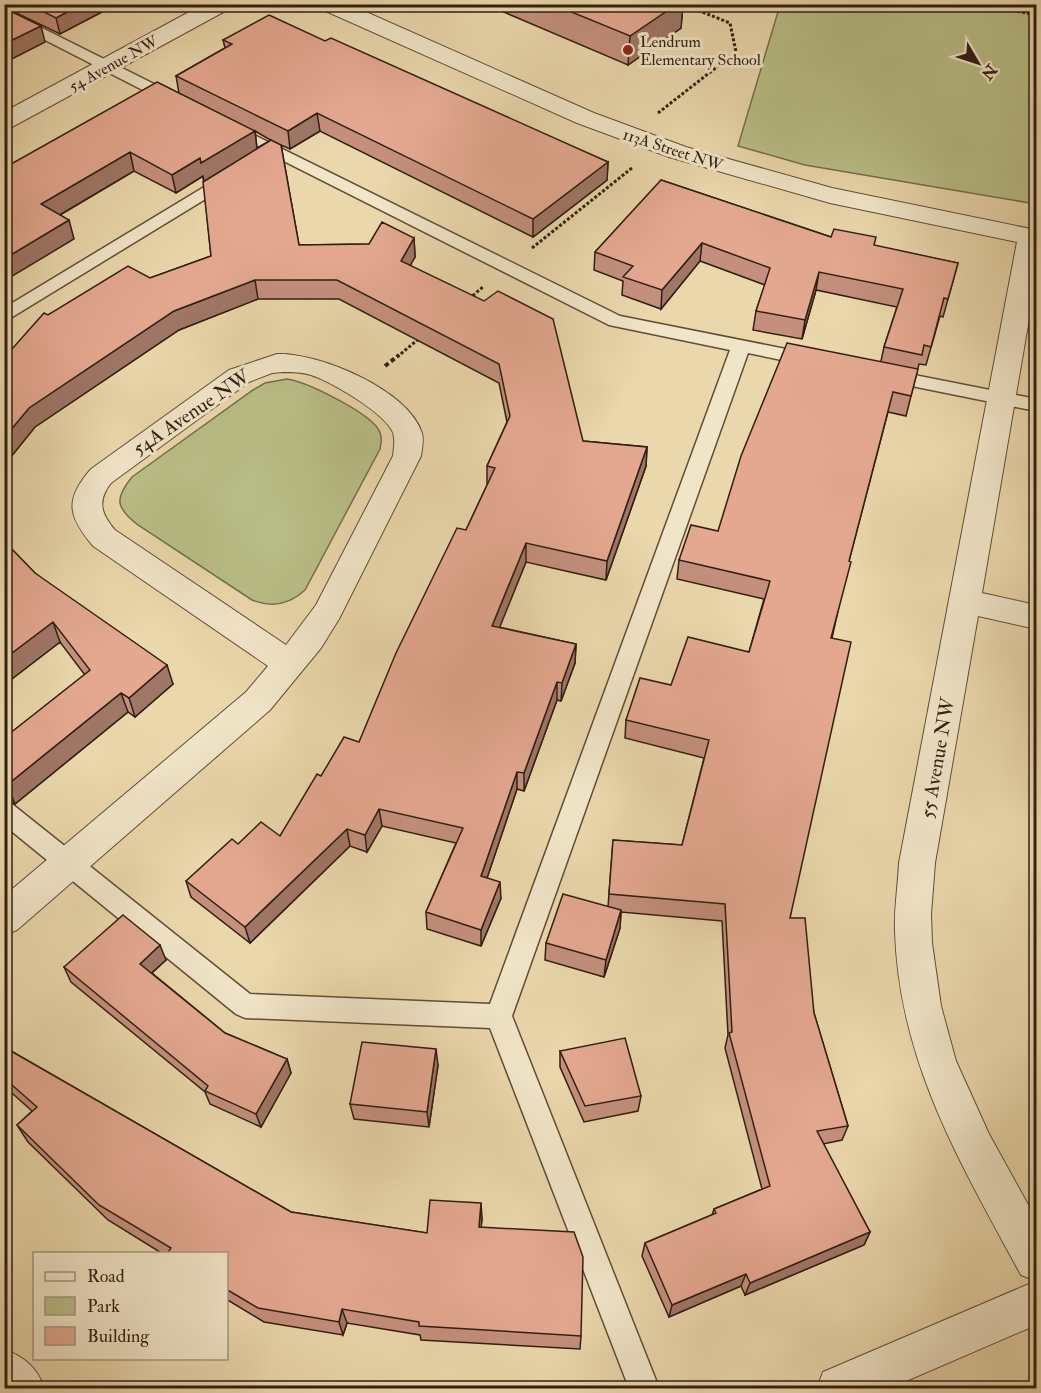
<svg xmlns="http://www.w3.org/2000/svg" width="1041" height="1393" viewBox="0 0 1041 1393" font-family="'IM FELL Double Pica',serif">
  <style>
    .green { fill: #b9be87; stroke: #756e4d; stroke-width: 1.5 }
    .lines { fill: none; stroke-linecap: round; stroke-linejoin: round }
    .lane-casing { stroke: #5f4d39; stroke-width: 3 }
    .street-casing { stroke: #5f4d39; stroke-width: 2 }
    .path-far1 { stroke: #311f13; stroke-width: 3; stroke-dasharray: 3 2; stroke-linecap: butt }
    .path { stroke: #311f13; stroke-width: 4; stroke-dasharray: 4.5 3; stroke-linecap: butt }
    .lane { fill: #f1e5c8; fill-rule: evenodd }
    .street { fill: #f1e5c8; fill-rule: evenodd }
    .wall { fill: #c4907d; stroke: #311f13; stroke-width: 1.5; fill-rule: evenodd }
    .shaded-wall { fill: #a07666; stroke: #311f13; stroke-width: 1.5 }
    .building { fill: #e4a891; stroke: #311f13; stroke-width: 1.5 }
    .poi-dot { fill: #8f2418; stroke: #f1e5c8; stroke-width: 2 }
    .labels { text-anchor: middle; stroke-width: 6; stroke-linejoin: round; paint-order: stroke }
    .far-poi-label { font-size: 16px; fill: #311f13; stroke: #f1e5c8; text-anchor: start }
    .far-street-label { font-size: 16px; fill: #311f13; stroke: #f1e5c8 }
    .street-label { font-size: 20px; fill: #311f13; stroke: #f1e5c8 }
  </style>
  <rect width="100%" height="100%" fill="#ead7ab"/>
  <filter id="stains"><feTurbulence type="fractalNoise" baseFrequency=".00333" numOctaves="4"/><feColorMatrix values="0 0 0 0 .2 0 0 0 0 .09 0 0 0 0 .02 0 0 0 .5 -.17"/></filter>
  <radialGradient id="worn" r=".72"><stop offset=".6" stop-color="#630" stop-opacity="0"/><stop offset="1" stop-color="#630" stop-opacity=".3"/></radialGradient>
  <!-- green -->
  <path class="green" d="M1021 5 1036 7V204L805 165 738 146 780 5Z
    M287 379C308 382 362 410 376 426 382 433 382 440 380 449L305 590C289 605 272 608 252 600L138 525C116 508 114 499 132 477L253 390 265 383Z"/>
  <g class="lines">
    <!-- lane casing -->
    <g class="lane-casing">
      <path id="lane" d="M4 9 180 97 182 100 180 103H168L4 19Z
        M230 123 620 316 811 354 818 356 820 360 818 364 811 366 748 353 512 1016 659 1388H629L490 1028 245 1018 236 1014 4 825V801L12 804 250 994 490 1004 730 350 609 325 224 131 222 128 224 125Z
        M229 172 237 177 235 181 4 322V308Z
        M884 369 1036 399V411L877 379 875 375 877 371Z"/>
    </g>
    <!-- street casing -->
    <g class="street-casing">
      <path id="street" d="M204 4H231L229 9 12 127 4 129V112Z
        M319 4H348L594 113 686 147 832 188 1036 230V278L982 593 1036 605V629L978 616 935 863 931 914 932 943 941 1006 956 1061 989 1134 1036 1219V1281L1021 1275C961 1164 899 1062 895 931 894 909 898 886 899 863L1017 242 830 203 669 157 577 123 321 9Z
        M277 354C318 352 409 390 422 433 424 440 422 449 421 456L339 619 321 648 270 710 17 930 4 935V896L246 692 268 666 93 546C68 516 64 500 91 469L229 370ZM283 372C292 372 302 372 311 375 332 382 379 410 391 429 396 436 394 447 393 456L316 605 286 645 115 530C101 514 97 501 111 483L249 382 272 373Z
        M1036 1281V1325L890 1388H817L823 1372Z
        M4 1349C24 1357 38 1368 44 1388H4Z"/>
    </g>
    <!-- path-far1 -->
    <path class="path-far1" d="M983 4 1036 15
      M658 113 736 52 730 23 682 4
      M532 248 632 168
      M469 299 484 286
      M397 357 421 337"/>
    <!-- path -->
    <path class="path" d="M385 366 399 355"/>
    <!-- lane -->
    <use href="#lane" class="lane"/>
    <!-- street -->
    <use href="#street" class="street"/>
  </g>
  <!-- wall -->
  <path class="wall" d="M4 4H117L60 34 4 7Z
    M485 4H683L681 28 628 65Z
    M223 40 325 41 608 162 607 180 533 237 320 131 290 149 281 145 299 245 369 244 414 238 415 257 410 265 583 441 647 447 646 466 606 580 526 562 499 627 576 644 575 663 561 701 557 700 524 791 517 789 487 878 501 898 481 946 427 929 426 912 456 843 382 826 367 852 350 846 250 943 191 897 186 881 238 844 280 836 321 776 359 742 466 530 487 485V466L507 422 499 383 339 299H258L179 330 35 427 6 463 4 358 48 315 211 256 203 176 176 193 134 171 60 215 74 239 4 168 179 93 176 76 225 48ZM255 131 267 138 271 140 257 148Z
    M661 180 831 237 958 263 943 317 940 316 926 365 919 364 906 416 888 412 849 561 832 638 790 918 814 1013 848 1126 842 1140 823 1144 870 1232 864 1245 745 1295 741 1286 669 1317 642 1256 645 1243 712 1215 714 1209 762 1189 725 1048 728 1035 722 921 621 912 620 928 604 977 545 960 546 943 608 907 613 840 682 845 704 758 625 738 626 720 671 685 749 652 764 599 677 579 679 560 718 531 881 361 884 347 897 307 816 290 802 339 753 330 756 311 765 285 700 261 661 309 622 295 623 281 594 270 595 252Z
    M4 541 35 573 173 684 135 717 128 712 15 804 4 800V738L85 675 60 642 4 685Z
    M166 960 152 973 225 1033 287 1059 291 1073 261 1127 210 1104 205 1092 71 982 64 967Z
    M4 1047 291 1212 427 1233 482 1218 481 1227 581 1336 580 1349 421 1340 420 1335 347 1323 343 1335 264 1322 226 1299V1254H163L108 1220 28 1142 17 1125 32 1111 4 1086Z
    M560 1051 641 1096 638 1111 584 1122 560 1067Z
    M438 1065 429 1127 354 1119 350 1104Z"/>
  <!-- shaded-wall -->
  <path class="shaded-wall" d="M82 4H117L60 34 56 18Z
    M677 4H683L681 28 628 65 630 36Z
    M41 26 45 42 4 63V44Z
    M317 113 320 131 290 149 288 131Z
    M255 131 257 149 204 182 203 176 176 193 172 175 200 158Z
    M130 152 134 171 46 223 41 204Z
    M608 162 607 180 533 237V219Z
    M69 220 74 239 4 281V259Z
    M414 238 415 257 402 280 401 261Z
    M702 243 700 261 661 309 662 290Z
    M819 272 816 290 802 339 805 320Z
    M255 280 258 299 179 330 35 427 6 463 4 478V438L29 408 174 311Z
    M647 447 646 466 606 580 607 561Z
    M526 543V562L493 644 492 626Z
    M53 622 60 642 4 685V659Z
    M576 644 575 663 561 701 562 683Z
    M167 665 173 684 135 717 129 698Z
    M557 682V700L524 791V773Z
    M121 693 128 712 15 804 7 785Z
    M517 772V789L482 893 481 876Z
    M379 809 382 826 367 852 365 835Z
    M347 829 350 846 250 943 245 927Z
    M500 882 501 898 481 946V930Z
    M621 910 620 928 604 977 606 960Z
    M160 945 166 960 146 978 140 964Z
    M436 1049 438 1065 429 1127 427 1112Z
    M287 1059 291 1073 261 1127 256 1114Z
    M481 1203 482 1218 480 1242 479 1227Z
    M870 1232 864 1245 745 1295 750 1283Z
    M746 1274 741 1286 669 1317 672 1305Z
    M342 1309 347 1323 343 1335 339 1322Z"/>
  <!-- building -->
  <path class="building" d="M28 4H82L56 18Z
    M552 4H677L630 36Z
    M4 8 41 26 4 44Z
    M269 15 325 41 331 38 608 162 533 219 317 113 288 131 176 76 232 44 223 40Z
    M157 82 255 131 201 163 200 158 172 175 130 152 41 204 69 220 4 259V168Z
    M271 140 281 145 299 245 369 244 382 222 414 238 401 261 484 301 498 291 553 319 583 441 647 447 607 561 526 543 492 626 576 644 562 683 557 682 524 773 517 772 481 876 500 882 481 930 426 912 463 828 379 809 365 835 347 829 245 927 186 881 232 839 238 844 261 822 280 836 317 774 321 776 344 737 359 742 396 653 457 528 466 530 495 468 487 466 510 416 499 364 337 280H255L174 311 29 408 4 438V358L44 313 48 315 128 266 150 278 211 256 203 182Z
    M661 180 831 237 834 229 876 237 874 245 958 263 948 299 944 298 931 347 924 345 922 355 884 347 903 289 819 272 805 320 756 311 770 268 702 243 662 290 623 277 633 266 595 252Z
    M787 343 918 369 911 396 893 392 849 561 851 562 831 638 851 642 790 918H805L814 1013 848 1126 817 1131 870 1232 750 1283 746 1274 672 1305 645 1243 716 1213 714 1209 770 1186 729 1033 732 1032 725 904 609 894 613 840 682 845 709 740 626 720 640 678 671 685 688 637 749 652 770 581 679 560 691 525 718 531 741 456Z
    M4 541 35 573 167 665 129 698 121 693 7 785 4 784V738L90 670 53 622 4 659Z
    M563 894 621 910 606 960 546 943Z
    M123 915 160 945 140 964 225 1033 287 1059 256 1114 205 1091 208 1086 64 967Z
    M625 1038 641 1096 585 1106 560 1051Z
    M362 1042 436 1049 427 1112 350 1104Z
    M4 1047 291 1212 427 1233 430 1200 481 1203 479 1227 574 1232 583 1257 581 1336 419 1326V1322L342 1309 339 1322 258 1308 226 1289V1254H167L171 1248 99 1205 17 1125 37 1107 4 1078Z"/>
  <!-- markers -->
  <circle class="poi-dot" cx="628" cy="50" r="6"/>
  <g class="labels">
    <!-- far-poi labels -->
    <g class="far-poi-label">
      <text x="640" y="47">Lendrum<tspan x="640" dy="18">Elementary School</tspan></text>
    </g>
    <!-- far-street labels -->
    <g class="far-street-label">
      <text transform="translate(113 63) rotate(-29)" y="6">54 Avenue NW</text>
      <text transform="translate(673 149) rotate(18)" y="6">113A Street NW</text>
    </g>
    <!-- street labels -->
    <g class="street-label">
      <text transform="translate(191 412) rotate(-34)" y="7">54A Avenue NW</text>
      <text transform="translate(937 758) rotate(-80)" y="7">55 Avenue NW</text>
    </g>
  </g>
  <!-- margin -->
  <rect width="1041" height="1393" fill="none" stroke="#ead7ab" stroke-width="24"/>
  <rect x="6" y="6" width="1029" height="1381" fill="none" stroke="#311f13" stroke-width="3"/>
  <rect x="12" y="12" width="1017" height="1369" fill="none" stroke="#311f13" stroke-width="1.5"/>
  <!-- legend -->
  <rect x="33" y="1252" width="195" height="108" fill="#f1e5c8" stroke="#a49680" stroke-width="1.5"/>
  <rect x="45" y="1272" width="30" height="9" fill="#f1e5c8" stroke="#a49680" stroke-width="1.5"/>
  <text x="87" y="1282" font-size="18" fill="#311f13">Road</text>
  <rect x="45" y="1297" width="30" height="18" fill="#b9be87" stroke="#a49680" stroke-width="1.5"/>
  <text x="87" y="1312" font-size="18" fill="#311f13">Park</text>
  <rect x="45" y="1327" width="30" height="18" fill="#e4a891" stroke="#a49680" stroke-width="1.5"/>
  <text x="87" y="1342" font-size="18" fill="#311f13">Building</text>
  <!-- north arrow -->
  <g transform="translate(978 63) rotate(129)" stroke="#f1e5c8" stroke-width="4.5" paint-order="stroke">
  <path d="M0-4.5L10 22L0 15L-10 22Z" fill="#311f13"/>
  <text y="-9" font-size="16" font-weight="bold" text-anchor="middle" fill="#311f13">N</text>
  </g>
  <rect width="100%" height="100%" filter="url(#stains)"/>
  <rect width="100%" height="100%" fill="url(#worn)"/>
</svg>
